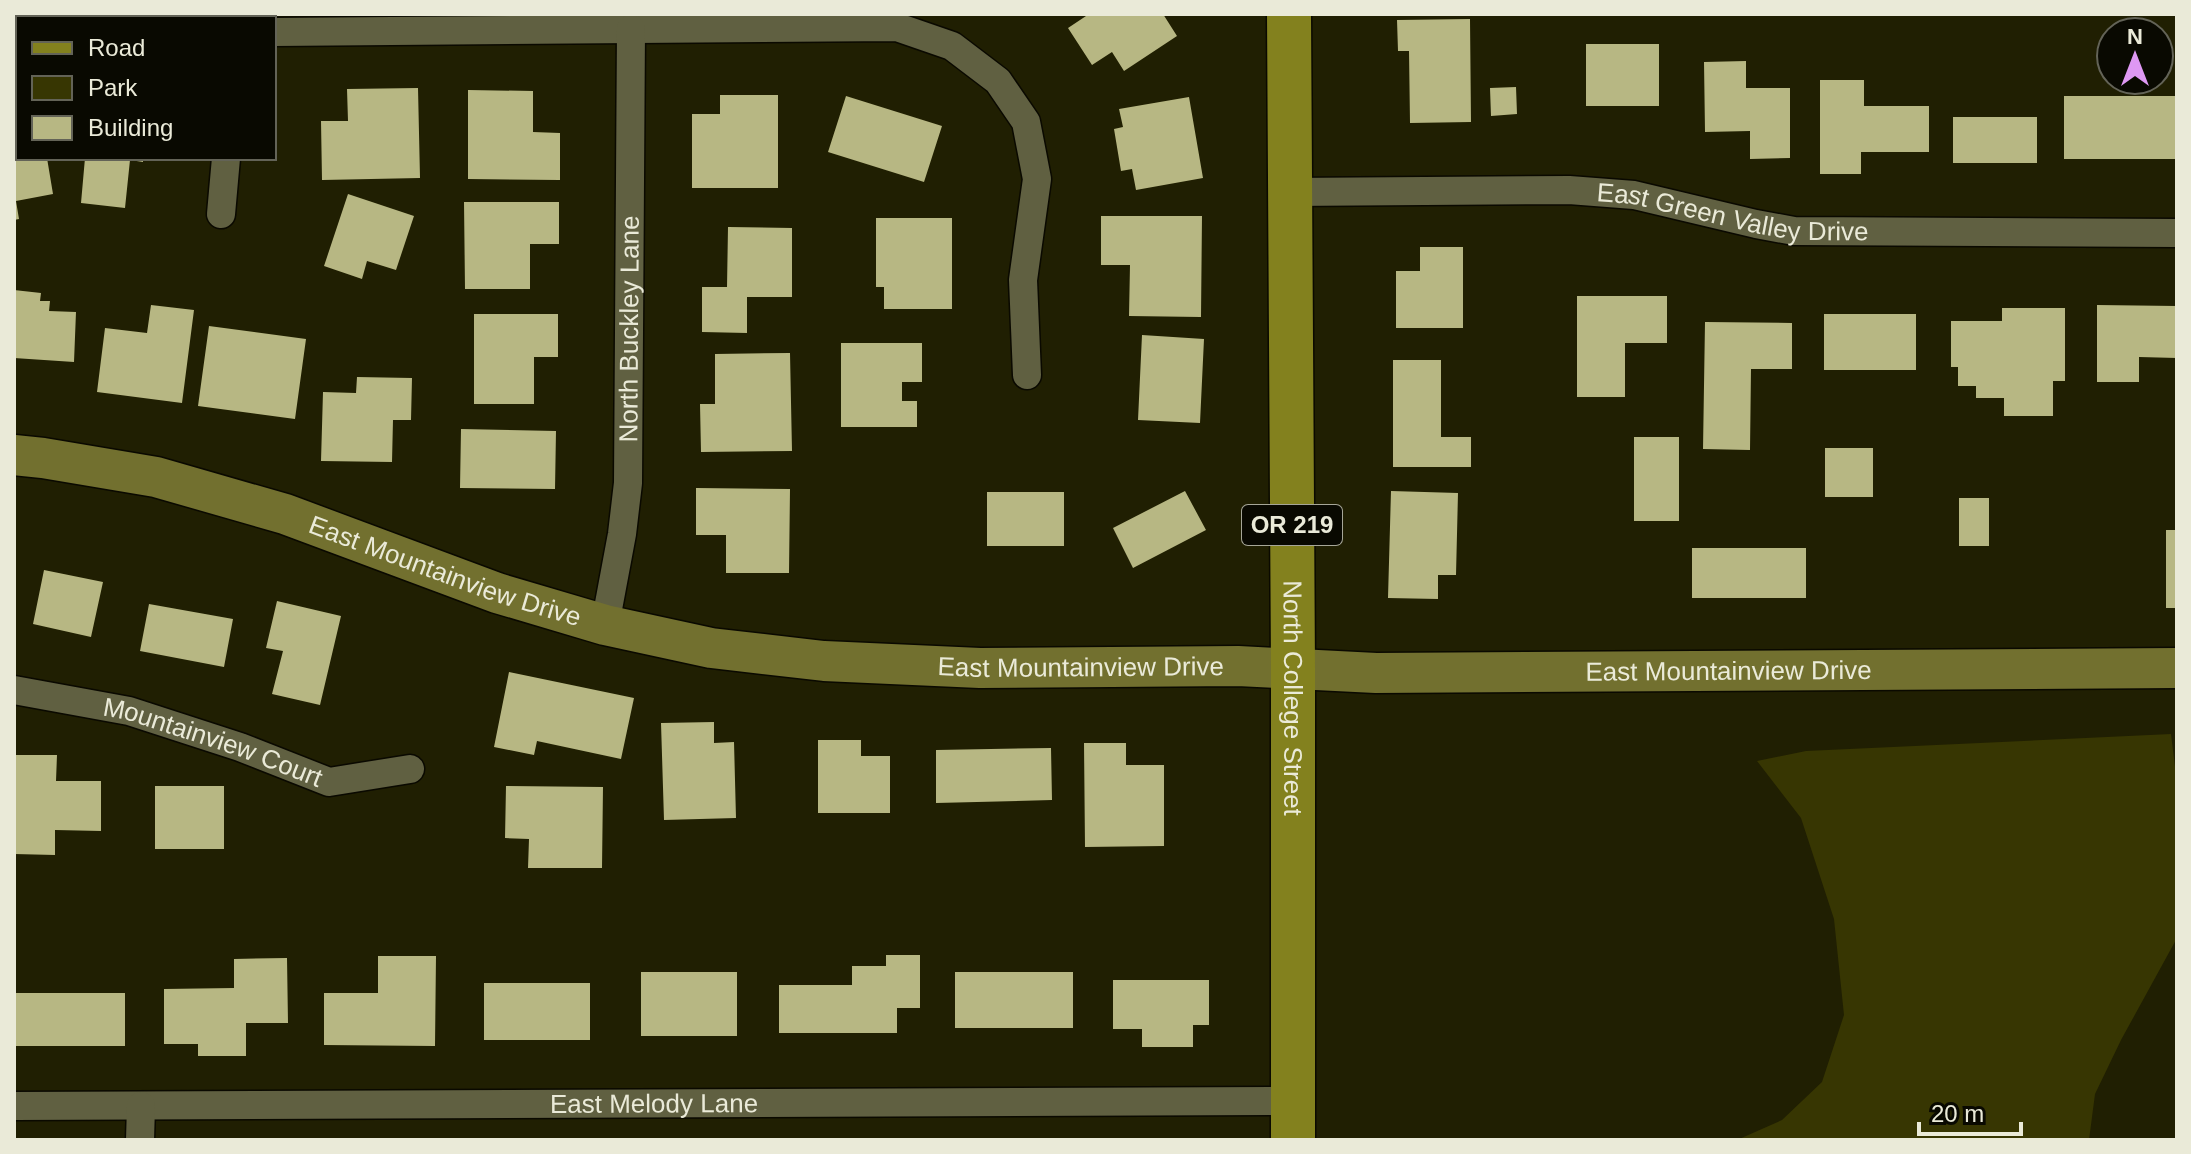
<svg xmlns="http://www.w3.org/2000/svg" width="2191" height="1154" viewBox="0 0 2191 1154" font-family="Arial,sans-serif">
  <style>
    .green { fill: #373602 }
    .building { fill: #b7b783 }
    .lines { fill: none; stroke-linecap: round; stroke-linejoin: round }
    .street-casing { stroke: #0a0900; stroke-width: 31 }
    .secondary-casing { stroke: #0a0900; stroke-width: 43 }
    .primary-casing { stroke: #0a0900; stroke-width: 47 }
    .street { stroke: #606041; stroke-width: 28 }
    .secondary { stroke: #72702f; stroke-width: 40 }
    .primary { stroke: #83811e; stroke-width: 44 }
    .labels { text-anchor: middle; stroke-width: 8; stroke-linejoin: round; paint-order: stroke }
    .shield { fill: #090901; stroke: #a6a698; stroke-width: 2 }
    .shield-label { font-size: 24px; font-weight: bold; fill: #eaead8 }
    .street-label { font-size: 26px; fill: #eaead8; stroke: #090901 }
  </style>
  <rect width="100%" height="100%" fill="#201f02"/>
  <!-- green -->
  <path class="green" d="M2171 734 2177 783V938L2121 1040 2095 1094 2089 1140H1737L1782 1120 1822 1082 1844 1015 1834 919 1801 818 1757 761 1806 751Z"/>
  <!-- building -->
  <path class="building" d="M1089 14H1163L1177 36 1124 71 1112 52 1092 65 1068 28Z
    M1470 19 1471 122 1410 123 1409 51H1398L1397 20Z
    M1586 44H1659V106H1586Z
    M1746 61V88H1790V158L1750 159V131L1705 132 1704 62Z
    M1820 80H1864V106H1929V152H1861V174H1820Z
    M1516 87 1517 114 1491 116 1490 88Z
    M418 88 420 178 322 180 321 121H348L347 89Z
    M468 90 533 91V132L560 133V180L468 179Z
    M720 95H778V188H692V114H720Z
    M846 96 942 126 924 182 828 152Z
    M2064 96H2177V159H2064Z
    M1189 97 1203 178 1136 190 1132 169 1121 171 1114 129 1123 127 1119 109Z
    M1953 117H2037V163H1953Z
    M18 126V158H47L53 194 16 201 19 219 14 220V127Z
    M85 158H143V162L130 160 125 208 81 203Z
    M348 194 414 216 396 270 367 261 362 279 324 266Z
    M464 202H559V244H530V289H465Z
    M1101 216H1202L1201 317 1129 316 1130 265H1101Z
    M876 218H952V309H884V287H876Z
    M728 227 792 228V297H747V333L702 332V287H727Z
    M1420 247H1463V328H1396V271H1420Z
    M14 290 41 293 40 301H50L49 311 76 312 74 362 14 358Z
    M1577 296H1667V343H1625V397H1577Z
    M151 305 194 310 182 403 97 392 105 328 147 333Z
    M2097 305 2177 306V358L2139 357V382H2097Z
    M2002 308H2065V381H2053V416H2004V398H1976V386H1958V367H1951V321H2002Z
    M474 314H558V357H534V404H474Z
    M1824 314H1916V370H1824Z
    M1705 322 1792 323V369H1751L1750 450 1703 449Z
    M209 326 306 339 295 419 198 406Z
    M1142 335 1204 339 1200 423 1138 420Z
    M841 343H922V382H902V401H917V427H841Z
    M790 353 792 451 701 452 700 404H715V354Z
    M1393 360H1441V437H1471V467H1393Z
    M357 377 412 378 411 420H393L392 462 321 461 323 392 356 393Z
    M461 429 556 431 555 489 460 488Z
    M1634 437H1679V521H1634Z
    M1825 448H1873V497H1825Z
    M696 488 790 489 789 573H726V535H696Z
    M1185 491 1206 530 1133 568 1113 528Z
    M1391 491 1458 493 1456 575H1438V599L1388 598Z
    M987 492H1064V546H987Z
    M1959 498H1989V546H1959Z
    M2166 530H2177V608H2166Z
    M1692 548H1806V598H1692Z
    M44 570 103 582 91 637 33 624Z
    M277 601 341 616 320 705 272 694 283 651 266 648Z
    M149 604 233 619 224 667 140 651Z
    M509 672 634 698 621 759 537 741 534 755 494 747Z
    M714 722V743L734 742 736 818 664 820 661 723Z
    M818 740H861V756H890V813H818Z
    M1084 743H1126V765H1164V846L1085 847Z
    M1051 748 1052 800 936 803V750Z
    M14 755H57L56 781H101V831L55 830V855L14 854Z
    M155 786H224V849H155Z
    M506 786 603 787 602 868H528L529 839 505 838Z
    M886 955H920V1008H897V1033H779V985H852V966H886Z
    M378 956H436L435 1046 324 1045V993H378Z
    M287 958 288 1023H246V1056H198V1044H164V989L234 988V959Z
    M641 972H737V1036H641Z
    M955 972H1073V1028H955Z
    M1113 980H1209V1025H1193V1047H1142V1029H1113Z
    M484 983H590V1040H484Z
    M14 993H125V1046H14Z"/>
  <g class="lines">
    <!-- street casing -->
    <g class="street-casing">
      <g id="street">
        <path d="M274 32 897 27 952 46 998 81 1026 122 1037 179 1023 280 1027 375"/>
        <path d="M14 35H18"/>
        <path id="s1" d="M1289 192 1569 190 1634 195 1756 224 1794 231 2177 233"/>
        <path d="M221 214 226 158"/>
        <path id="s2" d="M605 625 622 534 628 483 631 29"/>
        <path id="s3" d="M14 690 129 711 240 747 329 782 410 769"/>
        <path id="s4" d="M14 1106 1293 1101"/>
        <path d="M140 1140 141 1106"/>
      </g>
    </g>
    <!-- secondary casing -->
    <g class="secondary-casing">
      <g id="secondary">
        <path id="s5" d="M14 455 43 458 156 477 285 514 497 593 605 625 711 648 824 661 980 668 1238 666 1376 673 2177 668"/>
      </g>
    </g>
    <!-- primary casing -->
    <g class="primary-casing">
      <g id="primary">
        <path id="s6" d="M1289 14 1293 669V1140"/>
      </g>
    </g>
    <!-- street -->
    <use href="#street" class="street"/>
    <!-- secondary -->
    <use href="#secondary" class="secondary"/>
    <!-- primary -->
    <use href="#primary" class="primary"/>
  </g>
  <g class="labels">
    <!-- shield labels -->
    <rect class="shield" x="1242" y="505" width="100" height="40" rx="6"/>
    <g class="shield-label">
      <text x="1292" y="533">OR 219</text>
    </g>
    <!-- street labels -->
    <g class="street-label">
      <text dy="9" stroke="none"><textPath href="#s1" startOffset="446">East Green Valley Drive</textPath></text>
      <text dy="9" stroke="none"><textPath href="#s2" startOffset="298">North Buckley Lane</textPath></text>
      <text dy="9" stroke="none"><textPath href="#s5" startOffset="448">East Mountainview Drive</textPath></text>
      <text dy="9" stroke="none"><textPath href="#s5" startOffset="1096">East Mountainview Drive</textPath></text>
      <text dy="9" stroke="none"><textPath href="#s5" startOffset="1744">East Mountainview Drive</textPath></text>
      <text dy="9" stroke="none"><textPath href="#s6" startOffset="684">North College Street</textPath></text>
      <text dy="9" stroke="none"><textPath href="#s3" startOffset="206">Mountainview Court</textPath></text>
      <text dy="9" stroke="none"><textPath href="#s4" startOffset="640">East Melody Lane</textPath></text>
    </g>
  </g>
  <!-- border -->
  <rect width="2191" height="1154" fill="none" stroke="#eaead8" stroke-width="32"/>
  <!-- legend -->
  <rect x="16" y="16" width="260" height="144" fill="#090901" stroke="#636357" stroke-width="2"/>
  <rect x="32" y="42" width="40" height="12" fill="#83811e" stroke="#636357" stroke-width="2"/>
  <text x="88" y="56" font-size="24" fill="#eaead8">Road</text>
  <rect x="32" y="76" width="40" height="24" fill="#373602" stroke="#636357" stroke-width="2"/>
  <text x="88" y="96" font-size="24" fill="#eaead8">Park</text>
  <rect x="32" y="116" width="40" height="24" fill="#b7b783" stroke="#636357" stroke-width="2"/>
  <text x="88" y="136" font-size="24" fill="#eaead8">Building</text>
  <!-- north arrow -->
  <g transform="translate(2135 56)"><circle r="38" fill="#090901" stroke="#636357" stroke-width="2"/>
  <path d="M0-6L14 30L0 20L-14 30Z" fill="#de98f3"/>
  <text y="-12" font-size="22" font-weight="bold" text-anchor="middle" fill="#eaead8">N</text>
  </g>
  <!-- scale -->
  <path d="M1919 1122v12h102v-12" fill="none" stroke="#eaead8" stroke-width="4"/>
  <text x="1931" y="1122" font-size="24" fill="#eaead8" stroke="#090901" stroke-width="6" paint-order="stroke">20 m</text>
</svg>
